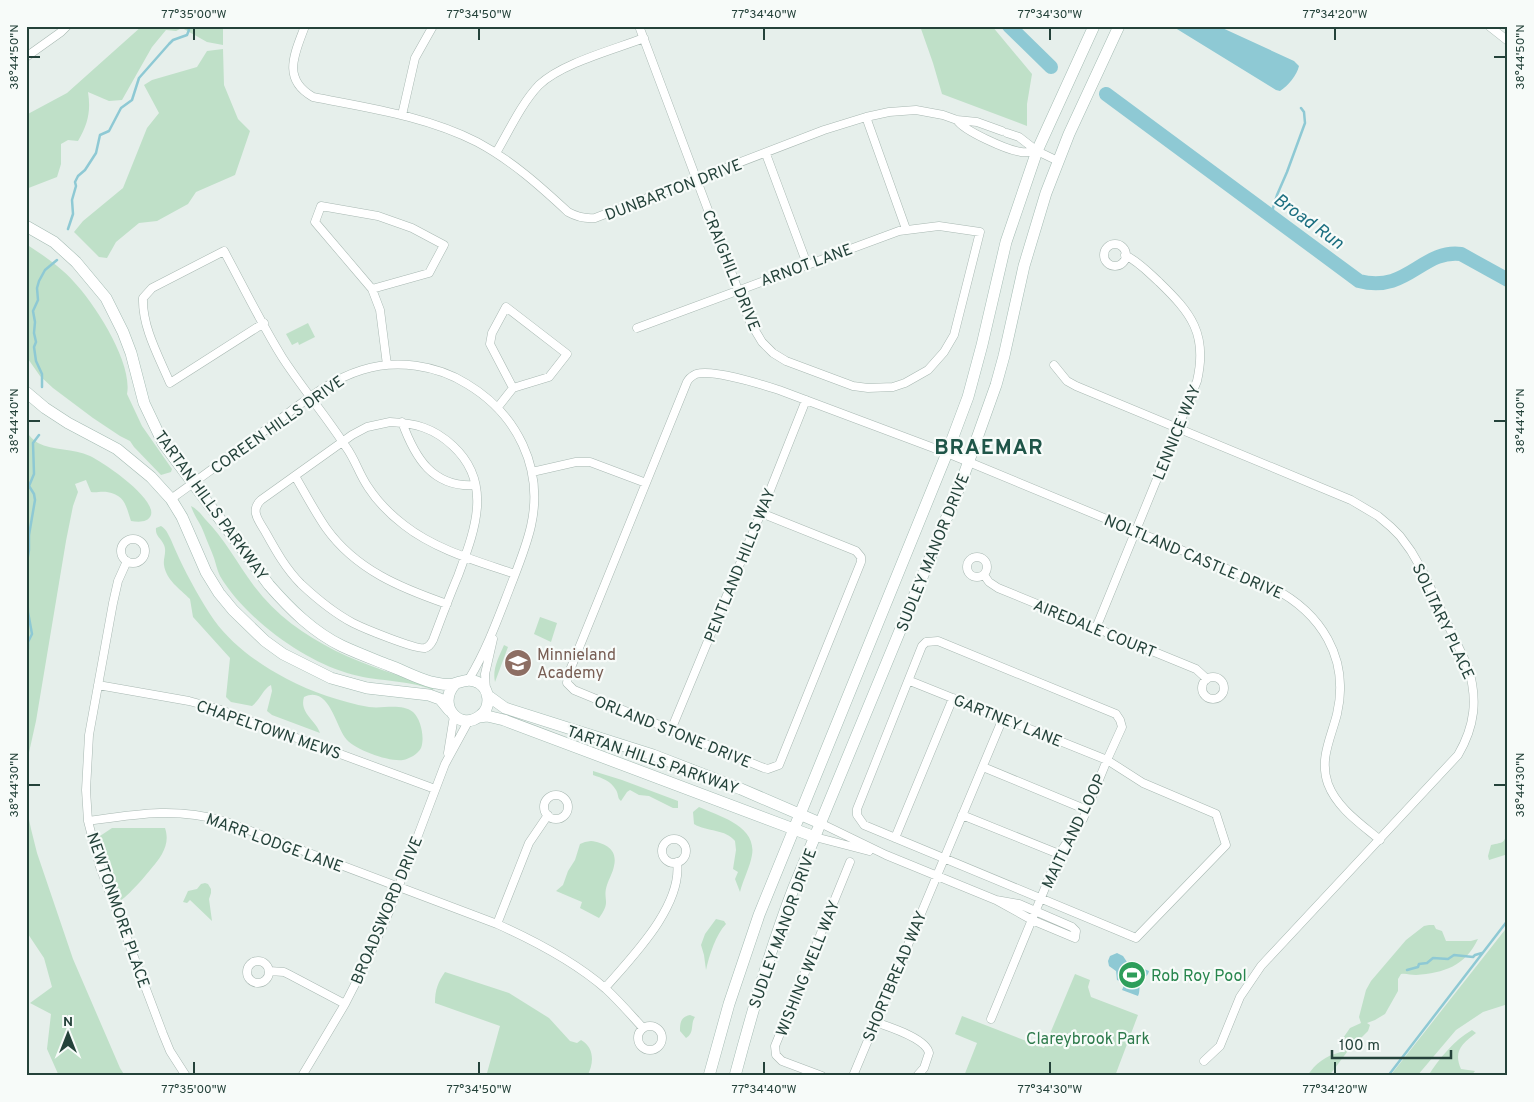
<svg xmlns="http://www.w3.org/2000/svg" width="1534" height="1102" viewBox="0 0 1534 1102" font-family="Overpass,sans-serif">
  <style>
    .green { fill: #bfe0c8 }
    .water { fill: #8ec9d4 }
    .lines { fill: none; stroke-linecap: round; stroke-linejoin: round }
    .stream { stroke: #8ec9d4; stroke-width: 2.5 }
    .river { stroke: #8ec9d4; stroke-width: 14 }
    .street-casing { stroke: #a8b8b2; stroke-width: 9 }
    .secondary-casing { stroke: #a4bbb3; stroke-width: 12 }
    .street { stroke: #fff; stroke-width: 8 }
    .secondary { stroke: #fff; stroke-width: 11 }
    .ticks { fill: none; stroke: #24423a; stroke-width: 2 }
    .labels { text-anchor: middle; stroke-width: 4.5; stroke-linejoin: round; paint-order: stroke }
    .street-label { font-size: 16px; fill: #24423a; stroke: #f7fbf9 }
    .education-label { font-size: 16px; fill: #785e54; stroke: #f7fbf9; text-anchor: start }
    .leisure-label { font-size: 16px; fill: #27864d; stroke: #f7fbf9; text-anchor: start }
    .park-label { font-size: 16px; fill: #2d7a4b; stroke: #f7fbf9 }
    .water-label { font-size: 18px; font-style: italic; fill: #1c6f80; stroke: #f7fbf9 }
    .district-label { font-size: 21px; font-weight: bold; letter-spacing: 1px; fill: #1f5548; stroke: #f7fbf9 }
    .neatline { fill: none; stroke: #24423a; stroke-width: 2 }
    .ticks-label { font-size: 12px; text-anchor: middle; fill: #24423a }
  </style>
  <rect width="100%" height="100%" fill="#e6efeb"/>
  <!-- green -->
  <path class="green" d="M142 26H223V45L207 42 182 28 176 31 166 30 152 47 122 100 109 101 88 92C91 111 88 124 78 141L68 140 61 144V164L57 177 26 189V115L67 93Z
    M920 26H992L1032 74 1027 104V126L942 94 933 63Z
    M223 49 224 85 238 119 250 131 235 175 196 192 188 204 157 221 139 223 116 242 107 258 99 257 74 232 83 221 123 188 147 128 159 113 144 85 152 80 197 67 207 51Z
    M26 244C43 255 61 267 74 282 95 304 133 363 127 394L142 426 172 469 171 472 161 475 134 447 130 441 120 436 93 418 53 388 40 376 26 356Z
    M308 323 315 337 299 345 298 342 292 345 286 334Z
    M26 432C30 436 33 440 38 443 53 451 73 448 90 456 103 462 156 498 151 515 148 523 138 522 131 521 126 506 125 495 107 492 101 491 96 493 91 492L86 480 75 484 78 492 73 506 66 541 36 721 26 766Z
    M191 506C197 509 201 514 205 519 225 539 237 563 254 586 298 644 367 667 434 686L433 690C406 679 375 682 347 673 302 660 244 617 220 576 217 570 216 564 214 558 211 550 207 541 204 533 201 524 194 516 191 506Z
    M161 526C164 528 166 530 168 534 172 541 175 550 179 558 189 579 201 601 214 620 233 646 259 664 287 679 312 692 341 702 369 707 383 709 401 703 413 712 421 719 425 738 421 748 418 754 409 759 403 760 389 762 356 750 347 740 335 727 330 685 304 697 299 713 316 720 320 733L272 715 267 711 272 691 271 685C263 689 260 700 252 706L231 702 226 697 230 658 193 617 190 599C180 589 166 580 164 565 163 558 167 552 164 545 161 538 155 536 156 528Z
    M540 617 557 623 551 642 534 634Z
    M504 645 508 647 495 682C492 669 499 657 504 645Z
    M593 771 622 780 678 801V808H673L649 796 639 795 630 790 627 792 621 801C617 798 619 795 616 790 611 781 602 778 593 775Z
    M26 805 31 829 37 853 73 959 120 1068 125 1076H59L47 1049 51 1014 30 1003 52 987 44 958 26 931Z
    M699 807C719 816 757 826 752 855 750 867 743 880 740 892L735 879 738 872 733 869 736 850 735 841C726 829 707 832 694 824L693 812Z
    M112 828H165C168 837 167 845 162 854 158 862 128 897 121 900L106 860 100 836Z
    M1508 830V854L1489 860 1488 856 1491 845C1504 842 1504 844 1508 830Z
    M591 841C605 843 618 849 614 866 613 872 609 879 607 885 602 900 612 901 599 918L580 908 582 902 556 891 563 885 568 871 575 860 580 844 585 842Z
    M205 883 208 884 211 889V893L209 899 212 921 190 900 187 903 183 902 188 891 197 889 201 884Z
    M716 919 724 921 726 924C716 934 709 956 706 970L704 955 701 945 705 934Z
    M1429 925H1434L1436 929 1442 931 1446 941H1471L1478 939C1465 966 1444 973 1416 975 1410 975 1406 973 1401 974L1398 979V991L1385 1014 1375 1020 1367 1023 1370 1025 1368 1031 1347 1052 1329 1076H1307C1316 1063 1325 1056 1341 1052V1041L1350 1028 1361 1023 1359 1017 1366 990 1371 981 1406 940 1424 926Z
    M1508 926V1004L1483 1012 1456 1030 1417 1076H1390Z
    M445 972 509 993 549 1018 570 1041 577 1043 581 1040C595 1048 594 1064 587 1076H496L488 1074 487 1076H481L487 1073 500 1026 435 1003C435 990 438 982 445 972Z
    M1075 974 1090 980 1088 987 1091 997 1138 1015 1115 1076H964L977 1043 955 1034 962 1016 1044 1048Z
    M690 1015 695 1017C690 1024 695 1033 686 1038L680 1031C680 1022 681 1017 690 1015Z
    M1472 1030 1476 1033C1462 1044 1453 1051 1461 1069L1475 1071 1471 1076H1428C1439 1059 1454 1040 1472 1030Z"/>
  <!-- water -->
  <path class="water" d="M1172 26H1218L1294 61 1299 66C1297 75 1288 86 1280 91L1276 90Z
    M1117 953 1123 956 1127 962 1149 971C1148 977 1142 978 1140 984 1139 989 1140 992 1138 996L1122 990 1125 983 1117 980 1116 971 1109 966 1108 961 1110 956Z"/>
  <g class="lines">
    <!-- stream -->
    <path class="stream" d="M1273 216V208L1277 195 1287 172 1305 123 1304 112 1301 108
      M68 229 73 214 72 200 76 186 75 182 78 176 85 170 96 153 100 135 109 131 121 108 132 100 139 78 169 44 173 40 187 35 189 30 187 26
      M42 387V374L36 361 34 347 36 342 34 333 35 322 33 311 38 300 37 288 39 281 45 270 57 260
      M26 652 28 649V642L32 634 28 612 26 568 29 550V535L35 500 34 494 29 486 34 474 33 443 39 435
      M1407 970 1418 967 1419 964 1427 963 1433 958 1448 959 1454 955 1473 957 1475 955 1482 953
      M1388 1076 1508 920"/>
    <!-- river -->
    <path class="river" d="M1009 26 1051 67
      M1106 94 1359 281C1407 294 1422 249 1461 254L1508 280"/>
    <!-- street casing -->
    <g class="street-casing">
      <path id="street" d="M305 26C295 53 281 79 313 97 368 108 426 116 477 142 511 160 540 186 568 212 577 217 584 219 595 218L824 130 866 117 889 112 916 110 943 115 957 120 977 122 1002 131
        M1489 26 1508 41
        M26 57 61 32 67 26
        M402 115 415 58 433 26
        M866 117 906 229
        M957 120C964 131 1007 150 1021 152 1026 153 1031 152 1037 151
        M1007 133 1019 137 1037 151 1058 161
        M496 153C509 131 521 104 539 85 562 63 613 50 644 38
        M766 154 807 264
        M1104 255a11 11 0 1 1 22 0a11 11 0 1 1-22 0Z
        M372 289 315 222 321 206 378 216 412 228 444 245 429 273 372 289 380 310 387 365
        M264 323 170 383C159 357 142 327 143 298L152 288 224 251C243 286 261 323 282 357 302 388 326 416 346 447 355 459 359 474 368 487 377 501 391 515 404 525 436 550 477 561 515 574
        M637 328 899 231 939 226 980 232 954 335 944 352 928 370 905 383 893 387 868 388 853 386 786 361 773 353 762 342 750 322 639 26
        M1054 365 1067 381 1076 386 1351 500 1378 516 1391 527 1400 536 1411 551 1422 570 1468 667C1478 699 1475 726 1458 755L1261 966 1240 997 1220 1046 1204 1061
        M498 407 513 388 549 377 567 354 506 307 492 333 490 344 513 388
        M390 422C415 423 434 428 453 446 494 484 474 532 458 576 449 597 441 619 433 640 431 644 429 647 425 648 416 650 363 628 353 623 334 613 316 598 301 584 286 569 276 551 266 533 260 522 249 511 261 500L352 435 367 427Z
        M402 422C415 458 433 488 475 485
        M532 472 576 462H590L646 483
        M295 476C305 493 315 512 326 528 356 570 401 588 447 604
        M171 499C206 474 241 448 275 423 302 403 329 380 362 370 396 359 437 365 467 384 517 414 544 468 531 526 526 548 517 569 509 590 497 621 486 651 469 679
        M761 513 856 551 861 557V562L779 765 768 769 764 768 574 690 567 683 568 675 687 382C689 378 692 376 696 374 714 369 760 384 779 390L947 453 1273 588C1321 613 1350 658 1337 714 1331 738 1319 759 1328 784 1337 808 1361 824 1380 840
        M121 551a12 12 0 1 1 24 0a12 12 0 1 1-24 0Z
        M967 567a10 10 0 1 1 20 0a10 10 0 1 1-20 0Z
        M127 561 118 581 113 603 89 735 86 790 88 821 100 867 163 1034 170 1051 186 1076
        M984 575 989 582 998 588 1196 669 1207 679
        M1096 628 1197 381C1208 334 1191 313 1159 282 1148 272 1139 262 1125 255
        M1202 688a11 11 0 1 1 22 0a11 11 0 1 1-22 0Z
        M910 681 1107 760 1122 727 1120 720 1116 714 938 641 926 642 922 646 857 809V815L864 825 1136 938 1226 845 1216 814 1143 783 1107 760 1083 819 1059 854 991 1019
        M98 685 189 701 218 709 435 789
        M486 691 485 674 493 639
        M671 730 761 513 806 400
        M448 753 454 716
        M983 767 1087 810
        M544 807a12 12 0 1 1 24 0a12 12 0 1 1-24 0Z
        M962 815 1059 854
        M88 821C137 814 175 807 224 821L497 924C535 941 574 961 606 989 619 1001 631 1015 643 1028
        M820 823 886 855 996 900 1032 920 1075 938 1076 931 1072 927 1019 904 996 900
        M815 837 869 851
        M895 838 953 698
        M662 851a12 12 0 1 1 24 0a12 12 0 1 1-24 0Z
        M497 924 529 843 548 815
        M247 972a11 11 0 1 1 22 0a11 11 0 1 1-22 0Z
        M269 971 284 972 290 975 345 1004
        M605 988C631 958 683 906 677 862
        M875 1022C889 1027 926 1038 929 1053L924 1068 917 1076
        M638 1038a12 12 0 1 1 24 0a12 12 0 1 1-24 0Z
        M302 1076 345 1004 369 957 389 912 445 764 469 720
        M822 1076 782 1061 776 1055 775 1046 850 862
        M853 1076 1003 718"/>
    </g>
    <!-- secondary casing -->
    <g class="secondary-casing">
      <path id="secondary" d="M26 226 54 242 76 262 106 298 123 332 131 353 144 403 163 443 269 585C290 609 313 632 342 646 357 653 373 659 388 665 402 670 416 678 431 682 438 683 446 686 453 684 462 682 469 677 479 683 490 690 491 707 481 715 460 733 436 705 455 684
        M26 392 45 408 68 423 117 449 151 477 171 499 182 517 206 572 219 593 233 610 265 641 283 654 331 678 367 688 429 695 440 699 449 710
        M487 695 505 708 653 755 741 789 820 823
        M479 717 487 716 504 720 815 837
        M709 1076 729 1004 759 915 947 453 968 397 982 345 1006 242 1037 151 1094 26
        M735 1076C752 1012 770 949 794 887L961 483 996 385 1004 356 1024 266 1046 193 1069 134 1119 26"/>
    </g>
    <!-- street -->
    <use href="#street" class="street"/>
    <!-- secondary -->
    <use href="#secondary" class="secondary"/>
  </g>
  <!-- ticks -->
  <path class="ticks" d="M194 28V40M479 28V40M764 28V40M1050 28V40M1335 28V40M28 57H40M1494 57H1506M28 421H40M1494 421H1506M28 785H40M1494 785H1506M194 1062V1074M479 1062V1074M764 1062V1074M1050 1062V1074M1335 1062V1074"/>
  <!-- icons -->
  <defs>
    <g id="school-disc" transform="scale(1.4375)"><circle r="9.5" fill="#8d6e63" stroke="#f7fbf9"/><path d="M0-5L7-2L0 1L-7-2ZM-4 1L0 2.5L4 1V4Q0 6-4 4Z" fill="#fff"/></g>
    <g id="stadium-disc" transform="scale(1.4375)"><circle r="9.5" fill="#2e9e5b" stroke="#f7fbf9"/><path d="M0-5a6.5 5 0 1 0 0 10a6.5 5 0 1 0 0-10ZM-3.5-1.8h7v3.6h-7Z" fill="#fff"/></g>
  </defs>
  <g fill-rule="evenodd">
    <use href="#school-disc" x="518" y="663"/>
    <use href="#stadium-disc" x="1132" y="975"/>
  </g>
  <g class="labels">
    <!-- street labels -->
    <g class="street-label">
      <text transform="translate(673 189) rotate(-21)" y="6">DUNBARTON DRIVE</text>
      <text transform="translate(806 264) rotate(-20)" y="6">ARNOT LANE</text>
      <text transform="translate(732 270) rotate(68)" y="6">CRAIGHILL DRIVE</text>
      <text transform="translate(277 424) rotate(-35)" y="6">COREEN HILLS DRIVE</text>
      <text transform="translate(1176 432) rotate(-68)" y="6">LENNICE WAY</text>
      <text transform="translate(212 505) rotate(54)" y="6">TARTAN HILLS PARKWAY</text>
      <text transform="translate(932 552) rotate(-68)" y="6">SUDLEY MANOR DRIVE</text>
      <text transform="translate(1194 556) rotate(23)" y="6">NOLTLAND CASTLE DRIVE</text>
      <text transform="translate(739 565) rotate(-68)" y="6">PENTLAND HILLS WAY</text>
      <text transform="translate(1444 621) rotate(65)" y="6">SOLITARY PLACE</text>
      <text transform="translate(1095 628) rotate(22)" y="6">AIREDALE COURT</text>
      <text transform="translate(1008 720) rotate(22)" y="6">GARTNEY LANE</text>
      <text transform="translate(269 729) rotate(19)" y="6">CHAPELTOWN MEWS</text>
      <text transform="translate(673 731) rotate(22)" y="6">ORLAND STONE DRIVE</text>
      <text transform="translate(653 759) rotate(19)" y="6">TARTAN HILLS PARKWAY</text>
      <text transform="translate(1073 831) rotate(-64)" y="6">MAITLAND LOOP</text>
      <text transform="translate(275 842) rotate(20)" y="6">MARR LODGE LANE</text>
      <text transform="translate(119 910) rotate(71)" y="6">NEWTONMORE PLACE</text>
      <text transform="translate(386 910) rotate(-67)" y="6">BROADSWORD DRIVE</text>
      <text transform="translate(782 928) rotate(-70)" y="6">SUDLEY MANOR DRIVE</text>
      <text transform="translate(807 968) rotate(-68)" y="6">WISHING WELL WAY</text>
      <text transform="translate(894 976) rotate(-67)" y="6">SHORTBREAD WAY</text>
    </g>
    <!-- education labels -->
    <g class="education-label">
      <text x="537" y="660">Minnieland<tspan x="537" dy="18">Academy</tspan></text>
    </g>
    <!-- leisure labels -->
    <g class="leisure-label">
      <text x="1151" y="981">Rob Roy Pool</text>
    </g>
    <!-- park labels -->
    <g class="park-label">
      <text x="1088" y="1044">Clareybrook Park</text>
    </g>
    <!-- water labels -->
    <g class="water-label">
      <text transform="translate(1309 221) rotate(36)" y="6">Broad Run</text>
    </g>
    <!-- district labels -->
    <g class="district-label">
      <text x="989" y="454">BRAEMAR</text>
    </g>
  </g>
  <!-- border -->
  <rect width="1534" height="1102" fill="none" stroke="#f7fbf9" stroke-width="55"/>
  <!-- north arrow -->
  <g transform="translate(68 1034)" stroke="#f7fbf9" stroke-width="4" paint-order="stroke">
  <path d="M0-4L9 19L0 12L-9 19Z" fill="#24423a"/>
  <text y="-8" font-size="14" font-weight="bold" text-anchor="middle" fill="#24423a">N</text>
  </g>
  <!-- scale -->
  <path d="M1332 1050v8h119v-8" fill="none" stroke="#24423a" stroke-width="2.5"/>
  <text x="1339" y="1050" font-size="15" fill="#24423a" stroke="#f7fbf9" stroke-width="4" paint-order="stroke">100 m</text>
  <rect x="28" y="28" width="1478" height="1046" class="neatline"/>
  <g class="ticks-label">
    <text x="194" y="18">77°35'00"W</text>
    <text x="479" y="18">77°34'50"W</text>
    <text x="764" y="18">77°34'40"W</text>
    <text x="1050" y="18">77°34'30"W</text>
    <text x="1335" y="18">77°34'20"W</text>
    <text transform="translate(14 57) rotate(-90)" y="4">38°44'50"N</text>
    <text transform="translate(1520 57) rotate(-90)" y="4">38°44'50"N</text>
    <text transform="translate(14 421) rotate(-90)" y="4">38°44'40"N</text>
    <text transform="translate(1520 421) rotate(-90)" y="4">38°44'40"N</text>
    <text transform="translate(14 785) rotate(-90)" y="4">38°44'30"N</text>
    <text transform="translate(1520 785) rotate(-90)" y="4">38°44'30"N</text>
    <text x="194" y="1093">77°35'00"W</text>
    <text x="479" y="1093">77°34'50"W</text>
    <text x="764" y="1093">77°34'40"W</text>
    <text x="1050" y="1093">77°34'30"W</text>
    <text x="1335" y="1093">77°34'20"W</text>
  </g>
</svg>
